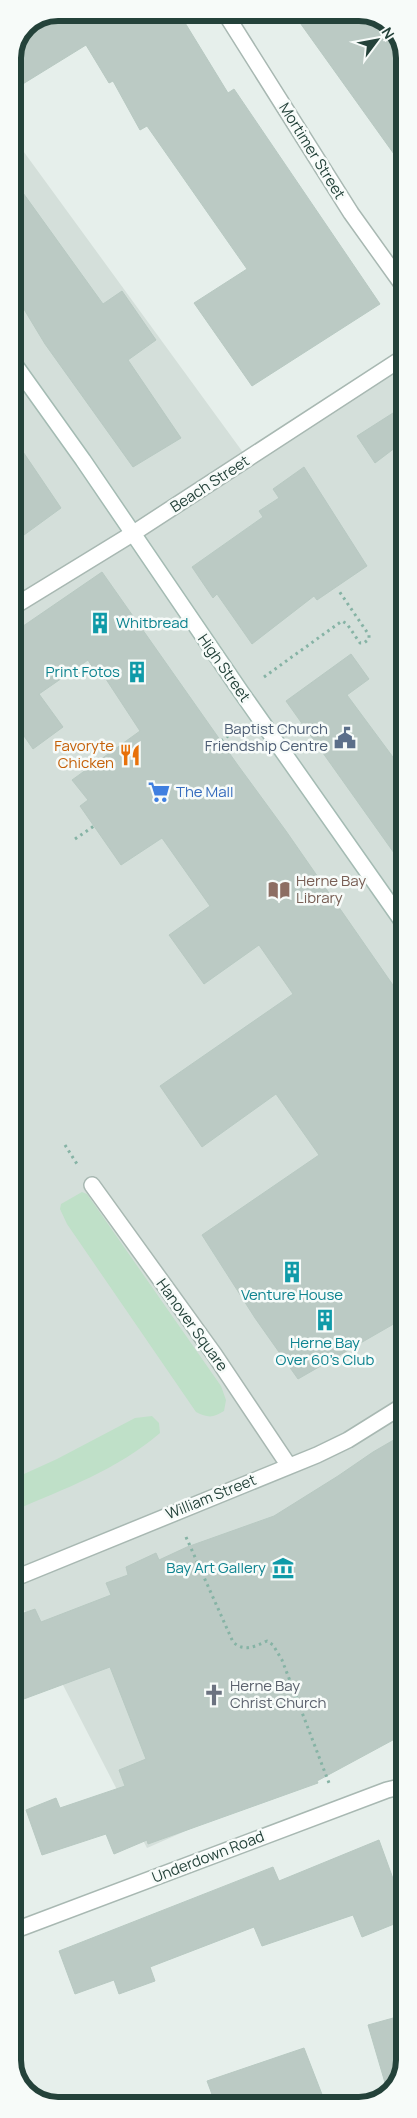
<svg xmlns="http://www.w3.org/2000/svg" width="417" height="2118" viewBox="0 0 417 2118" font-family="Manrope,sans-serif">
  <style>
    .built { fill: #d4dfda }
    .green { fill: #bfe0c8 }
    .building { fill: #bbcac4; stroke: #b8c9c2 }
    .lines { fill: none; stroke-linecap: round; stroke-linejoin: round }
    .minor-casing { stroke: #a8b8b2; stroke-width: 18 }
    .secondary-casing { stroke: #a4bbb3; stroke-width: 18 }
    .path { stroke: #86b3a5; stroke-width: 3; stroke-dasharray: 2.5 4; stroke-linecap: butt }
    .minor { stroke: #fff; stroke-width: 15 }
    .secondary { stroke: #fff; stroke-width: 15 }
    .labels { text-anchor: middle; stroke-width: 5; stroke-linejoin: round; paint-order: stroke }
    .street-label { font-size: 15px; fill: #24423a; stroke: #f7fbf9 }
    .culture-label { font-size: 15px; fill: #0d838f; stroke: #f7fbf9; text-anchor: end }
    .service-label { font-size: 15px; fill: #4e5e75; stroke: #f7fbf9; text-anchor: end }
    .food-label { font-size: 15px; fill: #c56008; stroke: #f7fbf9; text-anchor: end }
    .shop-label { font-size: 15px; fill: #366cbe; stroke: #f7fbf9; text-anchor: start }
    .education-label { font-size: 15px; fill: #785e54; stroke: #f7fbf9; text-anchor: start }
    .worship-label { font-size: 15px; fill: #5b616d; stroke: #f7fbf9; text-anchor: start }
    .rim { fill: none; stroke: #24423a; stroke-width: 6 }
  </style>
  <rect width="100%" height="100%" fill="#e6efeb"/>
  <!-- built -->
  <path class="built" d="M13 137 250 462 404 357V1735L147 1848 13 1588Z"/>
  <!-- green -->
  <path class="green" d="M82 1192 87 1194 221 1386 226 1400 224 1411C213 1418 208 1418 196 1412L67 1224 60 1209 61 1204Z
    M152 1416 159 1423 160 1433C117 1470 64 1489 13 1511V1479L57 1459 135 1418Z"/>
  <!-- building -->
  <path class="building" d="M59 12 179 13 228 93 234 89 380 304 252 386 194 303 247 269 147 126 140 130 113 81 109 83 86 45 13 90 12 58 26 26Z
    M293 13H364L391 26 404 52V168Z
    M13 179 103 304 122 291 156 340 128 360 181 438 133 467 45 344 13 291Z
    M404 406V441L375 463 357 436Z
    M13 437 61 508 13 543Z
    M304 467 367 566 317 600 314 596 252 644 217 594 213 598 192 567 263 517 259 511 279 498 273 489Z
    M102 572 237 764 286 831 404 1001V1318L298 1379 255 1318 202 1235 319 1155 276 1094 202 1147 160 1086 293 994 259 945 204 984 169 935 210 906 162 838 121 865 80 806 88 800 72 780 140 731 102 673 98 676 88 660 39 694 63 727 33 749 13 720V633Z
    M351 654 369 679 347 695 404 772V867L286 701Z
    M404 1434V1734L317 1781 318 1783 148 1844 147 1840 114 1854 106 1834 42 1855 26 1810 56 1798 60 1808 125 1786 119 1770 146 1759 110 1667 13 1703V1617L35 1609 41 1622 111 1595 106 1583 128 1575 126 1567 156 1553 159 1560 187 1547 274 1516 338 1476 373 1452Z
    M379 1840 404 1909V1920L362 1937 353 1915 262 1946 254 1927 150 1967 155 1981 119 1994 114 1980 75 1994 59 1951 273 1867 279 1881Z
    M404 2015V2060L393 2090 388 2093 368 2025Z
    M304 2048 323 2097 298 2105H216L207 2081Z"/>
  <g class="lines">
    <!-- minor casing -->
    <g class="minor-casing">
      <path id="minor" d="M225 13 351 213 404 287
        M13 607 132 534 404 357
        M92 1185 214 1354 289 1466
        M13 1579 317 1455 348 1440 404 1405
        M13 1931 387 1790 404 1786"/>
    </g>
    <!-- secondary casing -->
    <g class="secondary-casing">
      <path id="secondary" d="M13 362 83 460 241 692 404 924"/>
    </g>
    <!-- path -->
    <path class="path" d="M264 677 342 621 347 624 360 643H364L369 639V635L339 591
      M221 741 235 731
      M75 839 94 826
      M65 1145 77 1164
      M186 1537 233 1642C244 1652 254 1647 267 1641L273 1645 282 1660 329 1783"/>
    <!-- minor -->
    <use href="#minor" class="minor"/>
    <!-- secondary -->
    <use href="#secondary" class="secondary"/>
  </g>
  <!-- icons -->
  <defs>
    <g id="building-bare" transform="scale(1.725)"><path d="M-4-6H4V6H1V3H-1V6H-4ZM-2.5-4.3h1.7v1.8h-1.7ZM.8-4.3h1.7v1.8H.8ZM-2.5-1h1.7V.8h-1.7ZM.8-1h1.7V.8H.8Z" fill="#0f9aa8" stroke="#f7fbf9" stroke-width="2.5" paint-order="stroke"/></g>
    <g id="civic-bare" transform="scale(1.725)"><path d="M-.6-6.5H3V-4.5H.6V-3L4-1V1h2V6H-6V1h2V-1L-.6-3ZM-1.2 2.5V6h2.4V2.5Z" fill="#5c6f8a" stroke="#f7fbf9" stroke-width="2.5" paint-order="stroke"/></g>
    <g id="restaurant-bare" transform="scale(1.725)"><path d="M-5-6h1v4h1v-4h1v4h1v-4h1v5L-1.5 .5V6h-2V.5L-5-1ZM5-6V6H3V1.5H1.5Q1.5-4 5-6Z" fill="#e8710a" stroke="#f7fbf9" stroke-width="2.5" paint-order="stroke"/></g>
    <g id="supermarket-bare" transform="scale(1.725)"><path d="M-6-5.5h2.5l.6 2H6L4.5 2H-2.5L-4.4-4H-6ZM-1.5 3.2a1.3 1.3 0 1 0 .1 0ZM3 3.2a1.3 1.3 0 1 0 .1 0Z" fill="#3f7fe0" stroke="#f7fbf9" stroke-width="2.5" paint-order="stroke"/></g>
    <g id="library-bare" transform="scale(1.725)"><path d="M-6-4Q-3-5.5-.7-3.5V5Q-3 3-6 4ZM6-4Q3-5.5 .7-3.5V5Q3 3 6 4Z" fill="#8d6e63" stroke="#f7fbf9" stroke-width="2.5" paint-order="stroke"/></g>
    <g id="museum-bare" transform="scale(1.725)"><path d="M0-6L6-3V-2H-6V-3ZM-5-1h2V3h-2ZM-1-1h2V3h-2ZM3-1h2V3H3ZM-6 4H6V6H-6Z" fill="#0f9aa8" stroke="#f7fbf9" stroke-width="2.5" paint-order="stroke"/></g>
    <g id="church-bare" transform="scale(1.725)"><path d="M-1.2-6h2.4v3.5h3.3v2.4h-3.3V6h-2.4V-.1h-3.3v-2.4h3.3Z" fill="#6b7280" stroke="#f7fbf9" stroke-width="2.5" paint-order="stroke"/></g>
  </defs>
  <g fill-rule="evenodd">
    <use href="#building-bare" x="100" y="623"/>
    <use href="#building-bare" x="137" y="672"/>
    <use href="#civic-bare" x="345" y="738"/>
    <use href="#restaurant-bare" x="130" y="755"/>
    <use href="#supermarket-bare" x="159" y="792"/>
    <use href="#library-bare" x="279" y="890"/>
    <use href="#building-bare" x="292" y="1272"/>
    <use href="#building-bare" x="325" y="1320"/>
    <use href="#museum-bare" x="283" y="1568"/>
    <use href="#church-bare" x="214" y="1695"/>
  </g>
  <g class="labels">
    <!-- street labels -->
    <g class="street-label">
      <text transform="translate(312 151) rotate(58)" y="5">Mortimer Street</text>
      <text transform="translate(210 484) rotate(-33)" y="5">Beach Street</text>
      <text transform="translate(224 668) rotate(55)" y="5">High Street</text>
      <text transform="translate(192 1325) rotate(54)" y="5">Hanover Square</text>
      <text transform="translate(211 1497) rotate(-22)" y="5">William Street</text>
      <text transform="translate(208 1857) rotate(-21)" y="5">Underdown Road</text>
    </g>
    <!-- culture labels -->
    <g class="culture-label">
      <text x="116" y="628" text-anchor="start">Whitbread</text>
      <text x="120" y="677">Print Fotos</text>
      <text x="292" y="1300" text-anchor="middle">Venture House</text>
      <text x="325" y="1348" text-anchor="middle">Herne Bay<tspan x="325" dy="17">Over 60's Club</tspan></text>
      <text x="266" y="1573">Bay Art Gallery</text>
    </g>
    <!-- service labels -->
    <g class="service-label">
      <text x="328" y="734">Baptist Church<tspan x="328" dy="17">Friendship Centre</tspan></text>
    </g>
    <!-- food labels -->
    <g class="food-label">
      <text x="114" y="751">Favoryte<tspan x="114" dy="17">Chicken</tspan></text>
    </g>
    <!-- shop labels -->
    <g class="shop-label">
      <text x="176" y="797">The Mall</text>
    </g>
    <!-- education labels -->
    <g class="education-label">
      <text x="296" y="886">Herne Bay<tspan x="296" dy="17">Library</tspan></text>
    </g>
    <!-- worship labels -->
    <g class="worship-label">
      <text x="230" y="1691">Herne Bay<tspan x="230" dy="17">Christ Church</tspan></text>
    </g>
  </g>
  <!-- crop -->
  <path d="M0 0H417V2118H0ZM58 21H359A37 37 0 0 1 396 58V2060A37 37 0 0 1 359 2097H58A37 37 0 0 1 21 2060V58A37 37 0 0 1 58 21Z" fill="#f7fbf9" fill-rule="evenodd"/>
  <path class="rim" d="M58 21H359A37 37 0 0 1 396 58V2060A37 37 0 0 1 359 2097H58A37 37 0 0 1 21 2060V58A37 37 0 0 1 58 21Z"/>
  <!-- north arrow -->
  <g transform="translate(377 40) rotate(58)" stroke="#f7fbf9" stroke-width="4" paint-order="stroke">
  <path d="M0-4L9 19L0 12L-9 19Z" fill="#24423a"/>
  <text y="-8" font-size="14" font-weight="bold" text-anchor="middle" fill="#24423a">N</text>
  </g>
</svg>
